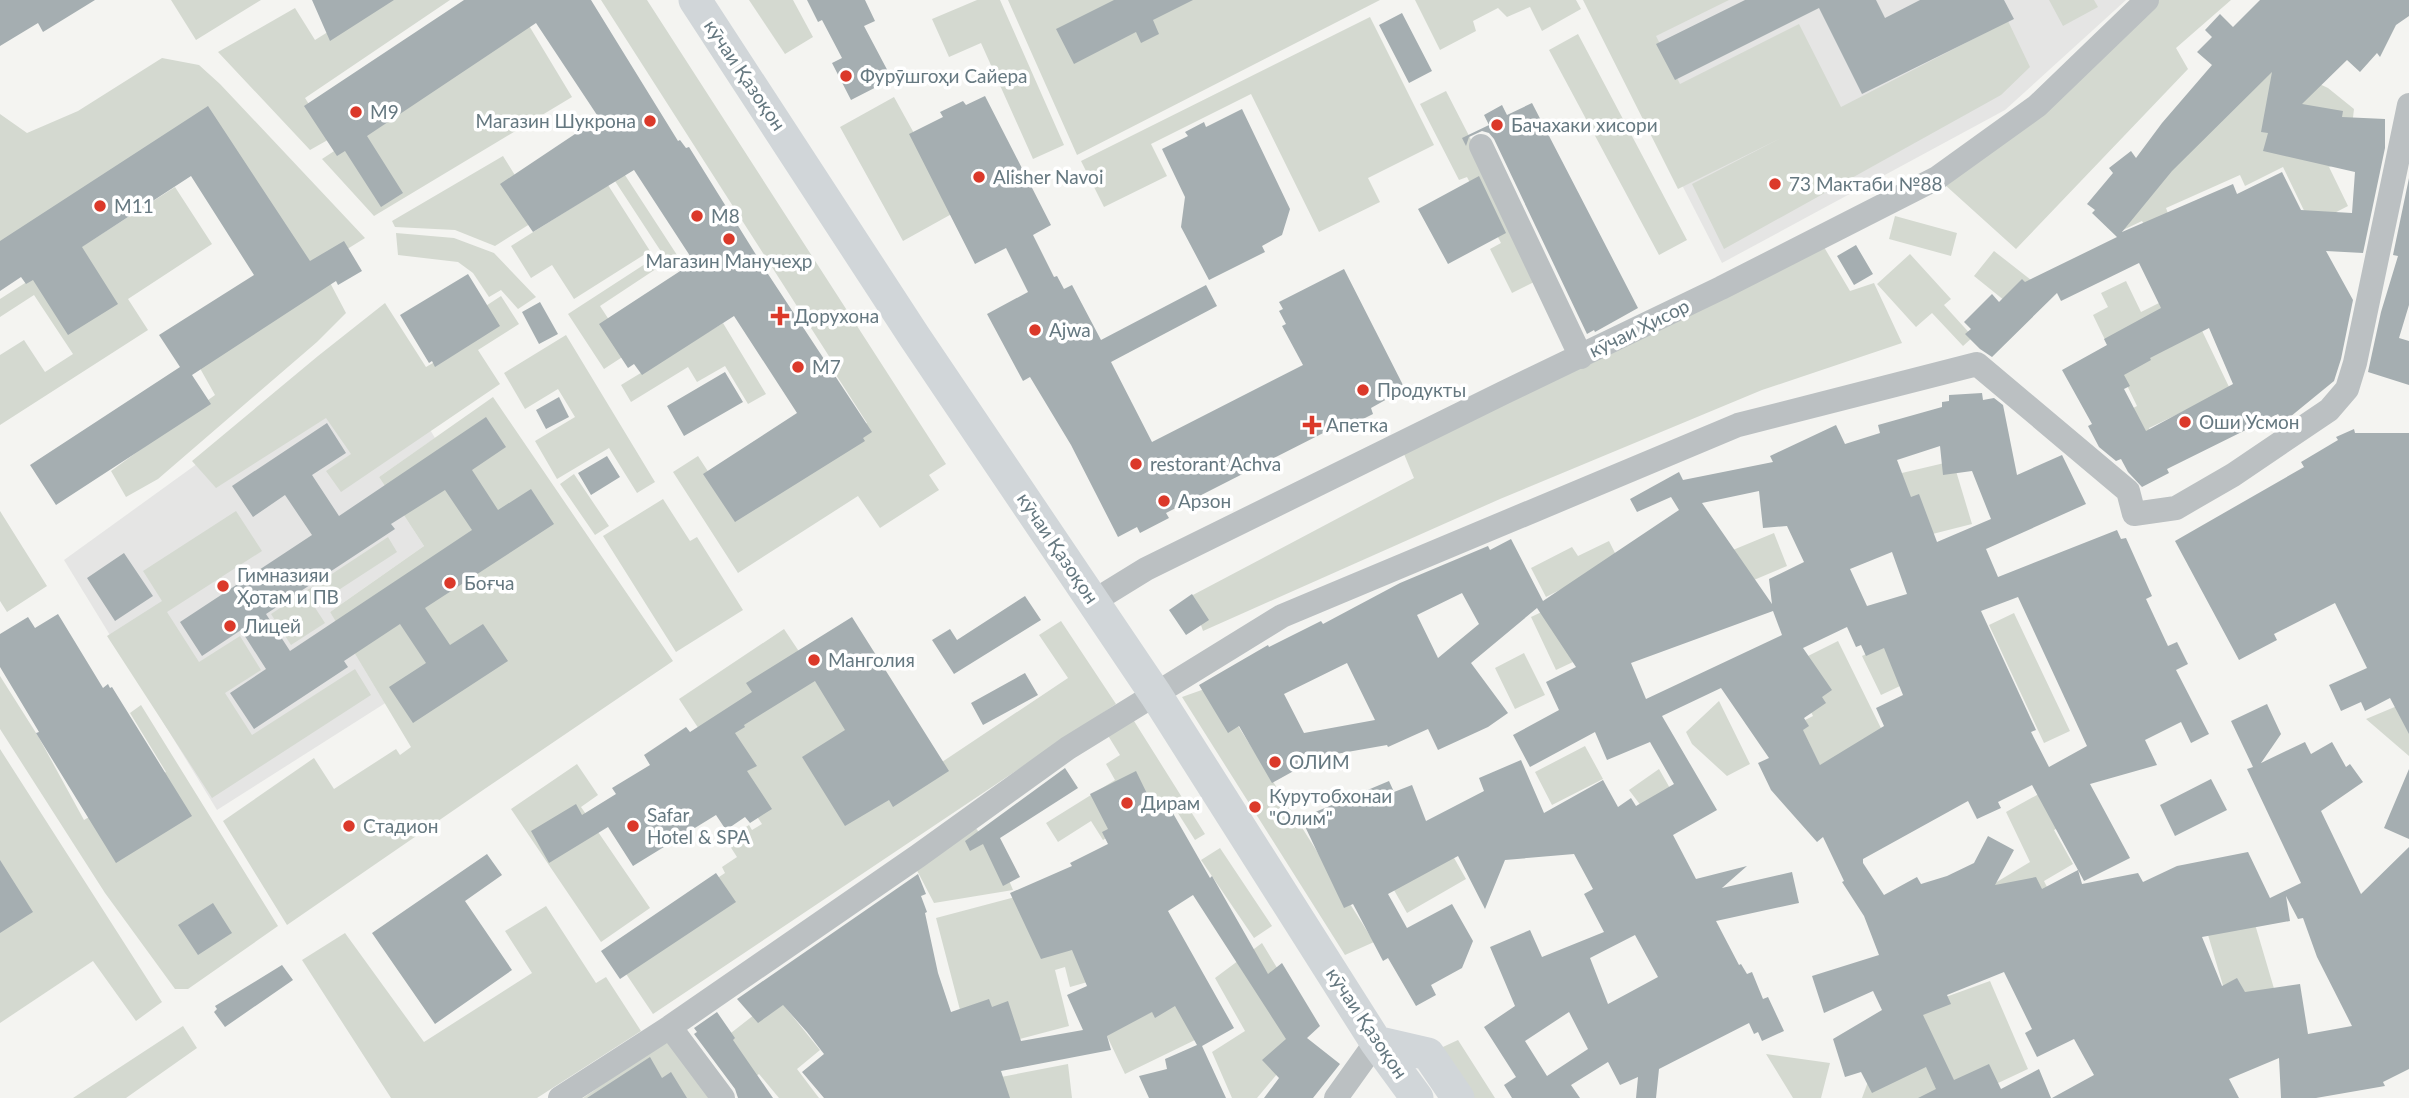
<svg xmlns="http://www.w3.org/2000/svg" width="2409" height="1098" viewBox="0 0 2409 1098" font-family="Lato,sans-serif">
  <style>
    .built { fill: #e5e5e4 }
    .green { fill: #d4d9d0 }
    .building { fill: #a5aeb1; fill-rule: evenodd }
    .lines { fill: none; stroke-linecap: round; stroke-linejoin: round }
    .street { stroke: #bbc0c2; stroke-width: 24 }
    .secondary { stroke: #d1d6d9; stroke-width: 33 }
    .poi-dot { fill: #db392a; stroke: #fff; stroke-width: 2.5 }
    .labels { text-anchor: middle; stroke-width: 7; stroke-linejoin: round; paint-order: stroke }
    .street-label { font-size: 19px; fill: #657880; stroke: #fff }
    .poi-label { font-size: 19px; fill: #657880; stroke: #fff; text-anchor: start }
  </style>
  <rect width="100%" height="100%" fill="#f4f4f1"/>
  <!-- built -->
  <path class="built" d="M1587 0H2126L2005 110 1722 263Z
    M374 336 435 438 379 477 424 546 330 612 387 701 426 676 402 639 365 662 346 630 478 545 452 504 417 526 394 491 483 435 503 467 472 488 499 530 537 506 556 536 422 622 448 663 487 639 509 673 409 736 387 702 217 810 64 560Z"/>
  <!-- green -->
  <path class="green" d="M171 0H261L196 40Z
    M379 0H450L305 98 326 131 372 115 310 150 218 52 295 8 315 40Z
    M601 0H647L946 464 929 475 939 490 880 528 858 496 738 573 673 472 698 456 733 510 867 423 831 367 834 364Z
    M749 0H793L813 37 785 54Z
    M977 0H1000L1064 145 1033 159 981 43 949 57 932 19Z
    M1008 0H1380L1077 155Z
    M1415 0H1576L1581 9 1542 31 1530 7 1507 17 1498 8 1473 21 1476 31 1440 50Z
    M1583 0H1729L1656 36 1680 84 1799 24 1841 107 2008 21 2030 67 2001 95 1724 249 1692 184 1783 137 1678 189Z
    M2049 0H2094L2098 7 2063 26Z
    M2154 0H2231L2176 48 2188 69 2016 249 1944 184Z
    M1370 17 1434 145 1368 178 1380 202 1319 232 1251 94 1151 144 1167 176 1104 207 1081 161Z
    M528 24 572 97 374 216 322 159Z
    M1578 34 1687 240 1659 255 1549 50Z
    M162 58 199 65 220 84 365 238 291 284 209 153 0 287V114L27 133 78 111Z
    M2273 62 2328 88 2354 109 2348 160 2329 167 2348 206 2311 225 2283 167 2245 186 2240 175 2166 208 2174 230 2152 239 2142 221 2121 231 2134 192Z
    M1446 91 1542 278 1512 293 1490 249 1501 243 1467 177 1459 180 1420 104Z
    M894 97 957 211 903 241 840 127Z
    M503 156 541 217 495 246 455 230 395 227 392 221Z
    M623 172 677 255 600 306 630 352 604 369 568 314 662 253 613 178Z
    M608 185 650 251 574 299 552 265 531 278 511 246Z
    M175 187 212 244 128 299 148 330 0 425V355L24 340 45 372 73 354 34 295 0 317V299Z
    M1895 216 1957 233 1951 256 1889 239Z
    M396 233 454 238 494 253 536 297 518 309 501 290 489 297 473 273 458 262 398 255Z
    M1821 242 1850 291 1874 283 1902 343 1762 390 1500 499 1203 631 1191 596 1414 478 1404 454Z
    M1994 251 2031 280 2010 305 1974 276Z
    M1910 254 1951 299 1944 305 1973 337 1963 346 1932 313 1916 327 1877 284Z
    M327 277 346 313 317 342 158 479 126 497 111 471 215 395 197 363Z
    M2126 281 2141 312 2183 291 2230 389 2149 428 2166 464 2098 426 2137 406 2093 315 2108 307 2101 293Z
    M501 296 519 324 478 350 500 384 341 492 326 471 351 454 326 418 216 488 192 461 318 356 385 303 426 367 450 353 440 336Z
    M723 323 766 394 748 404 725 366 697 382 688 367 631 402 621 385Z
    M566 335 655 482 637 493 609 448 557 479 535 441 575 417 558 389 525 409 504 373Z
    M493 397 673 661 486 788 287 925 223 821 314 758 334 789 396 749 400 755 411 747 330 612 424 546 379 477Z
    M1953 461 1972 524 1893 544 1872 480Z
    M574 474 609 526 595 535 560 484Z
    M663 499 690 541 697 537 743 610 676 652 603 536Z
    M0 511 47 586 7 612 0 601Z
    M236 511 262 551 167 612 199 662 240 636 261 670 225 693 252 735 355 669 371 695 212 798 107 636 162 601 143 571Z
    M1774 533 1787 566 1742 585 1728 552Z
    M388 537 397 552 314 606 325 623 291 645 271 614Z
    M1609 541 1616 555 1589 575 1546 597 1531 568 1572 547 1578 556Z
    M1548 609 1573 662 1556 670 1531 617Z
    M2014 613 2070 731 2044 743 1989 625Z
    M1061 621 1116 704 653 1014 610 950 725 873 722 867 737 857 726 840 749 825 752 830 762 824 679 699 784 629 894 794 1068 678 1039 635Z
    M1897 639 1951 662 1881 695 1862 656Z
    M1838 641 1910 787 1846 818 1799 723 1813 716 1788 666Z
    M1524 653 1545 695 1515 709 1495 668Z
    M0 676 38 736 84 820 166 772 130 713 141 705 278 926 188 989H175L105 893 0 729Z
    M1213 686 1374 942 1345 955 1182 697Z
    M1719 701 1750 764 1727 776 1692 744 1686 732Z
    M2409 701V756L2366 719Z
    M1129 713 1205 834 1195 840 1169 799 1103 840 1091 821 1058 842 1046 823 1115 780 1106 764 1120 755 1104 729Z
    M1585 746 1603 779 1552 805 1535 772Z
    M0 749 162 1002 136 1021 93 961 0 1023Z
    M577 764 598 795 581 807 650 908 601 942 511 809Z
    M1659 769 1679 804 1654 823 1629 790Z
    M2055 785 2073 820 2054 830 2073 864 2044 881 2058 909 1990 886 2030 862 2006 812Z
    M971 822 1000 859 1013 890 934 903 912 861Z
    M1220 848 1272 926 1254 938 1201 860Z
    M1449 849 1466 879 1407 913 1390 883Z
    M1072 882 1098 979 1070 987 1065 967 1055 970 1069 1026 971 1052 936 918Z
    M2249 904 2283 1019 2237 1033 2203 918Z
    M546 906 596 983 606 977 641 1031 537 1098H391L302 960 345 933 424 1042 532 973 505 931Z
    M1262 943 1282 976 1294 1033 1287 1062 1257 1098H1232L1212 1052 1245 1031 1215 978Z
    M1990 981 2028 1069 1966 1098H1862L1869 1079 1918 1007Z
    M777 997 820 1050 797 1069 819 1098H779L759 1074 744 1085 713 1047Z
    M1178 999 1197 1039 1125 1074 1106 1034Z
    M183 1026 197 1048 126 1098H73Z
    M669 1038 712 1098H583Z
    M1458 1040 1495 1098H1446L1419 1058Z
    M1766 1054 1830 1063 1821 1098H1793Z
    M1068 1064 1072 1098H1002L996 1078Z"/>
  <!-- building -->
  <path class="building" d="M0 0H95L43 32 38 23 0 46Z
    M312 0H394L330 41Z
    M464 0H591L678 141 680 140 686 148 689 147 768 274 872 432 863 438 865 441 735 522 703 474 797 413 734 316 642 375 634 364 628 368 599 324 694 262 634 170 533 232 500 184 599 118 536 23 367 136 403 193 381 207 345 151 337 156 304 106Z
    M807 0H865L875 21 864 26 892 79 851 100 832 63 842 58 822 20 818 22Z
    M1114 0H1193L1153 20 1159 34 1141 43 1136 32 1074 64 1056 29Z
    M1745 0H1876L1885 18 1920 0H2004L2014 19 1862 94 1819 8 1675 80 1656 44Z
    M2260 0H2409V16L2396 25 2380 57 2377 53 2360 72 2347 60 2302 104 2343 111 2342 117 2385 119V148L2363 253 2326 251 2353 300 2341 359 2334 381 2284 422 2278 414 2167 469 2169 473 2142 487 2128 472 2121 459 2116 461 2099 447 2088 426 2092 424 2062 370 2107 345 2104 339 2161 308 2139 263 2061 301 2057 293 1992 357 1980 349 1965 334 1971 329 1964 322 1992 294 1999 302 2022 279 2025 282 2117 237 2092 213 2095 210 2087 204 2113 173 2109 168 2131 151 2136 158 2162 123 2212 65 2197 52 2212 37 2205 30 2220 14 2233 27ZM2272 72 2261 132 2268 133 2263 151 2355 172 2352 213 2301 210 2282 172 2237 194 2233 184 2122 232 2172 171ZM2209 328 2233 384 2146 431 2124 389 2130 386 2124 375 2151 360 2150 358Z
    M1402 13 1432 71 1409 83 1379 25Z
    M985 96 1051 225 1033 235 1054 277 1057 276 1064 289 1072 285 1101 340 1206 285 1217 306 1111 362 1152 442 1303 365 1282 326 1286 324 1279 311 1283 309 1279 302 1344 269 1405 389 1371 408 1373 414 1341 430 1339 425 1166 513 1169 518 1140 533 1137 527 1118 537 1071 445 1030 377 1023 381 987 314 1028 292 1006 248 975 264 909 134 943 117 940 112 963 101 966 105Z
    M1532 103 1638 308 1595 332 1594 330 1587 334 1494 139 1489 133 1482 131 1469 137 1466 146 1462 138 1489 125 1484 115 1502 105 1507 115Z
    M208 106 310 261 344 241 362 271 338 285 336 281 192 375 211 404 56 505 30 465 180 367 159 335 254 275 191 176 82 247 118 304 68 335 33 280 26 284 21 277 0 291V241Z
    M1242 109 1290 209 1282 235 1262 246 1265 252 1209 280 1181 227 1185 197 1162 149 1188 136 1185 132 1204 122 1206 127Z
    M1479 176 1506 233 1448 264 1418 209Z
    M2409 178V305L2399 338 2409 341V385L2368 372 2381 312 2398 256 2393 255Z
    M1856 245 1873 274 1854 285 1837 256Z
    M468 274 500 326 435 367 432 361 429 363 400 315Z
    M540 302 558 334 539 344 522 312Z
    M725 372 743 402 684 436 667 406Z
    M1982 393 1983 400 1994 398 2003 405 2017 475 2062 455 2086 504 1986 549 1998 577 2117 530 2121 539 2126 538 2152 596 2146 599 2168 646 2177 642 2188 664 2176 670 2209 734 2191 743 2181 722 2145 740 2157 765 2090 784 2130 858 2084 881 2032 785 1998 802 2001 808 1977 819 1968 801 1863 859V863L1884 895 1917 877 1921 884 1947 876 1974 863 1988 836 2014 850 1995 885 2036 877 2042 889 2078 870 2082 884 2138 873 2143 882 2177 866 2248 852 2270 898 2301 883 2247 769 2253 767 2231 721 2267 704 2281 734 2261 763 2305 742 2311 754 2332 742 2346 767 2350 764 2363 782 2321 811 2361 894 2409 847V1069L2383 1082 2385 1086 2316 1098H2281L2279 1058 2229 1079 2239 1098H2052L2094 1075 2074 1039 2037 1057 2025 1033 2032 1029 2004 972 1947 995 1951 1004 1923 1015 1954 1080 1989 1064 2001 1089 2039 1069 2051 1098H1918L1936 1089 1926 1067 1872 1093 1861 1072 1845 1077 1833 1039 1882 1010 1873 991 1824 1013 1812 976 1879 955 1864 916 1842 882 1844 881 1823 837 1817 842 1771 790 1758 763 1769 758 1721 688 1662 716 1717 810 1673 835 1696 879 1747 866 1722 888 1792 872 1799 903 1716 921 1739 965 1741 964 1747 974 1752 972 1763 999 1768 997 1784 1031 1762 1041 1758 1032 1754 1034 1749 1023 1659 1069 1656 1098H1636L1638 1077 1620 1085 1608 1062 1571 1085 1580 1098H1512L1504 1085 1516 1077 1484 1027 1515 1006 1490 947 1530 930 1542 957 1604 932 1584 894 1593 889 1574 854 1505 860 1485 909 1458 856 1388 894 1407 928 1452 904 1473 941 1462 968 1431 985 1436 995 1416 1006 1388 958 1383 961 1353 904 1344 908 1301 818 1389 781 1394 792 1412 785 1426 821 1484 791 1479 778 1521 760 1544 813 1603 780 1618 807 1631 798 1636 806 1674 784 1650 742 1607 760 1595 732 1530 767 1513 735 1559 710 1546 682 1576 667 1537 608 1471 663 1508 713 1488 727 1438 750 1428 729 1388 747 1387 745 1319 757 1272 783 1239 726 1228 733 1199 685 1268 645 1269 647 1321 621 1323 624 1400 583 1488 546 1490 550 1511 539 1543 601 1679 510 1671 497 1637 512 1630 499 1679 472 1683 480 1773 462 1770 456 1836 425 1845 444 1880 433 1878 425 1942 407V402L1949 401V395ZM1940 446 1943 475 1972 471 1991 519 1937 542 1919 494 1911 497 1897 460ZM1759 491 1763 528 1787 526 1804 562 1769 579 1772 604 1702 503ZM1892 552 1907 594 1867 606 1850 569ZM1462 593 1479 624 1438 658 1417 615ZM2018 597 2087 746 2049 767 2031 732 2036 730 1981 611ZM1773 611 1782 635 1646 699 1631 663ZM1847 627 1856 647 1861 645 1866 656 1884 648 1903 695 1876 708 1884 726 1820 765 1803 730 1809 726 1804 718 1826 703 1822 697 1832 690 1803 648ZM1347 663 1375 720 1304 733 1284 694ZM2286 896 2298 919 2303 918 2317 957 2352 1026 2308 1034 2300 984 2245 992 2237 978 2222 986 2202 937 2290 921ZM1635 935 1658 977 1608 1004 1590 958ZM1569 1012 1588 1049 1547 1076 1525 1041Z
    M559 397 569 417 546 429 536 410Z
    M486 417 506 447 472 470 498 510 531 489 554 524 425 608 450 645 483 624 508 661 413 723 389 687 426 663 400 624 344 661 348 667 254 729 230 693 266 669 241 630 202 656 180 622 312 535 285 495 253 517 232 486 327 423 346 453 312 475 339 516ZM445 490 472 530 290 651 266 614 395 529 391 524Z
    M2354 429 2355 433H2409V734L2390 698 2365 711 2361 702 2341 711 2329 685 2367 668 2335 603 2274 634 2277 640 2239 660 2175 541 2304 467 2301 462 2338 440 2336 437Z
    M607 456 620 477 591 495 578 473Z
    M124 553 153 596 115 621 87 578Z
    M1192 594 1209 620 1186 635 1169 610Z
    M1025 596 1041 620 954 674 932 640 950 629 957 640Z
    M58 614 103 688 108 684 110 688 112 687 192 816 116 863 36 733 39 732 0 667V634L28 617 35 628Z
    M852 617 949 771 893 807 889 800 845 826 802 757 845 730 815 681 744 725 745 727 735 733 757 766 747 771 772 809 750 823 745 817 726 830 716 815 633 866 608 827 549 863 531 831 576 804 582 815 616 794 612 788 650 765 644 755 686 727 690 732 752 692 746 683Z
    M1025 673 1038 695 983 725 971 703Z
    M1065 768 1078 788 1000 838 1020 877 1003 886 983 844 970 851 965 841Z
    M2409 769V839L2384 828Z
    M1136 771 1154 808 1166 801 1210 878 1212 876 1268 974 1282 963 1320 1026 1307 1038 1340 1064 1313 1098H1264L1279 1078 1262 1060 1286 1039 1193 895 1168 911 1234 1028 1202 1046 1226 1098H1149L1139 1076 1167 1069 1165 1059 1197 1045 1175 1006 1155 1018 1152 1012 1107 1036 1111 1050 1001 1071 1010 1098H824L802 1072 824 1054 807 1032 783 1005 758 1023 737 999 918 874 926 894 921 896 927 912 925 913 938 973 951 1012 989 999 992 1007 1008 1001 1021 1041 1083 1030 1067 995 1087 986 1072 950 1041 959 1010 893 1072 866 1070 863 1108 844 1102 832 1108 829 1090 794Z
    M2211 779 2227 810 2175 836 2160 805Z
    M487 854 502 875 465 901 512 970 435 1024 372 933Z
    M0 860 33 912 0 933Z
    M716 873 736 902 620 979 601 951Z
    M213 903 232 933 198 955 178 925Z
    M282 965 293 980 225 1027 214 1012 217 1009 215 1006Z
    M717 1012 735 1038 733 1040 773 1098H738L735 1089 694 1034 697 1032 694 1028Z
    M650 1057 662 1078 671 1072 687 1098H587Z"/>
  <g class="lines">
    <!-- street -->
    <path class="street" d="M1481 146 1581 357
      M1094 601 1146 569 1503 393 1721 288 1937 178 2037 106 2147 0
      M670 1027 723 1098
      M560 1098 670 1027 918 856 1068 748 1282 616 1738 425 1977 364 2128 491 2134 514 2176 508 2233 475 2329 410 2347 389 2355 363 2409 105
      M1336 1098 1376 1042"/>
    <!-- secondary -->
    <path class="secondary" d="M695 0 914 336 1156 695 1376 1042 1417 1098
      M1376 1042 1428 1054 1458 1098"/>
  </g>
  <!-- markers -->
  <g class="poi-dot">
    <circle cx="846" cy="76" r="7"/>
    <circle cx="356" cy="112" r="7"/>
    <circle cx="650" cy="121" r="7"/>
    <circle cx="1497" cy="125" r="7"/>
    <circle cx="979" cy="177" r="7"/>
    <circle cx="1775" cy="184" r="7"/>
    <circle cx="100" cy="206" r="7"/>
    <circle cx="697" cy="216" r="7"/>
    <circle cx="729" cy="239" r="7"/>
    <path d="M776.5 305.5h7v7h7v7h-7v7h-7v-7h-7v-7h7z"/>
    <circle cx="1035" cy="330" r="7"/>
    <circle cx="798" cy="367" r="7"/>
    <circle cx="1363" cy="390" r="7"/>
    <circle cx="2185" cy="422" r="7"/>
    <path d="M1308.5 414.5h7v7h7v7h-7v7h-7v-7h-7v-7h7z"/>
    <circle cx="1136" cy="464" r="7"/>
    <circle cx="1164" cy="501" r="7"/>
    <circle cx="450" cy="583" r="7"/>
    <circle cx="223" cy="586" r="7"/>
    <circle cx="230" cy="626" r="7"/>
    <circle cx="814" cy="660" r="7"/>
    <circle cx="1275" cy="762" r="7"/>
    <circle cx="1127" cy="803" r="7"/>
    <circle cx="1255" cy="807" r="7"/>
    <circle cx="349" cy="826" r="7"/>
    <circle cx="633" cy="826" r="7"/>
  </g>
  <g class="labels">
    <!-- street labels -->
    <g class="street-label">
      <text transform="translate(745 75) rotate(56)" y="7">кӯчаи Қазоқон</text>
      <text transform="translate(1639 328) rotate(-26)" y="7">кӯчаи Ҳисор</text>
      <text transform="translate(1058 548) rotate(56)" y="7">кӯчаи Қазоқон</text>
      <text transform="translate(1367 1023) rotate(56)" y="7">кӯчаи Қазоқон</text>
    </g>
    <!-- poi labels -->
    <g class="poi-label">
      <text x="860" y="83">Фурӯшгоҳи Сайера</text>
      <text x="370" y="119">М9</text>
      <text x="636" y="128" text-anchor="end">Магазин Шукрона</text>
      <text x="1511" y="132">Бачахаки хисори</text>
      <text x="993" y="184">Alisher Navoi</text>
      <text x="1789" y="191">73 Мактаби №88</text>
      <text x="114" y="213">М11</text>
      <text x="711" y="223">М8</text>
      <text x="729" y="268" text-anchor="middle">Магазин Манучеҳр</text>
      <text x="794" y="323">Дорухона</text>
      <text x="1049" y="337">Ajwa</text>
      <text x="812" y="374">М7</text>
      <text x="1377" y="397">Продукты</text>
      <text x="2199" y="429">Оши Усмон</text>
      <text x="1326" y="432">Апетка</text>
      <text x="1150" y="471">restorant Achva</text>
      <text x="1178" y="508">Арзон</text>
      <text x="237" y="582">Гимназияи<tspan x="237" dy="22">Ҳотам и ПВ</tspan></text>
      <text x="464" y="590">Боғча</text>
      <text x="244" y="633">Лицей</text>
      <text x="828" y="667">Манголия</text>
      <text x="1289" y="769">ОЛИМ</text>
      <text x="1269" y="803">Курутобхонаи<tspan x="1269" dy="22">"Олим"</tspan></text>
      <text x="1141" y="810">Дирам</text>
      <text x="647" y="822">Safar<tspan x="647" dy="22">Hotel &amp; SPA</tspan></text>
      <text x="363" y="833">Стадион</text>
    </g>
  </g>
</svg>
